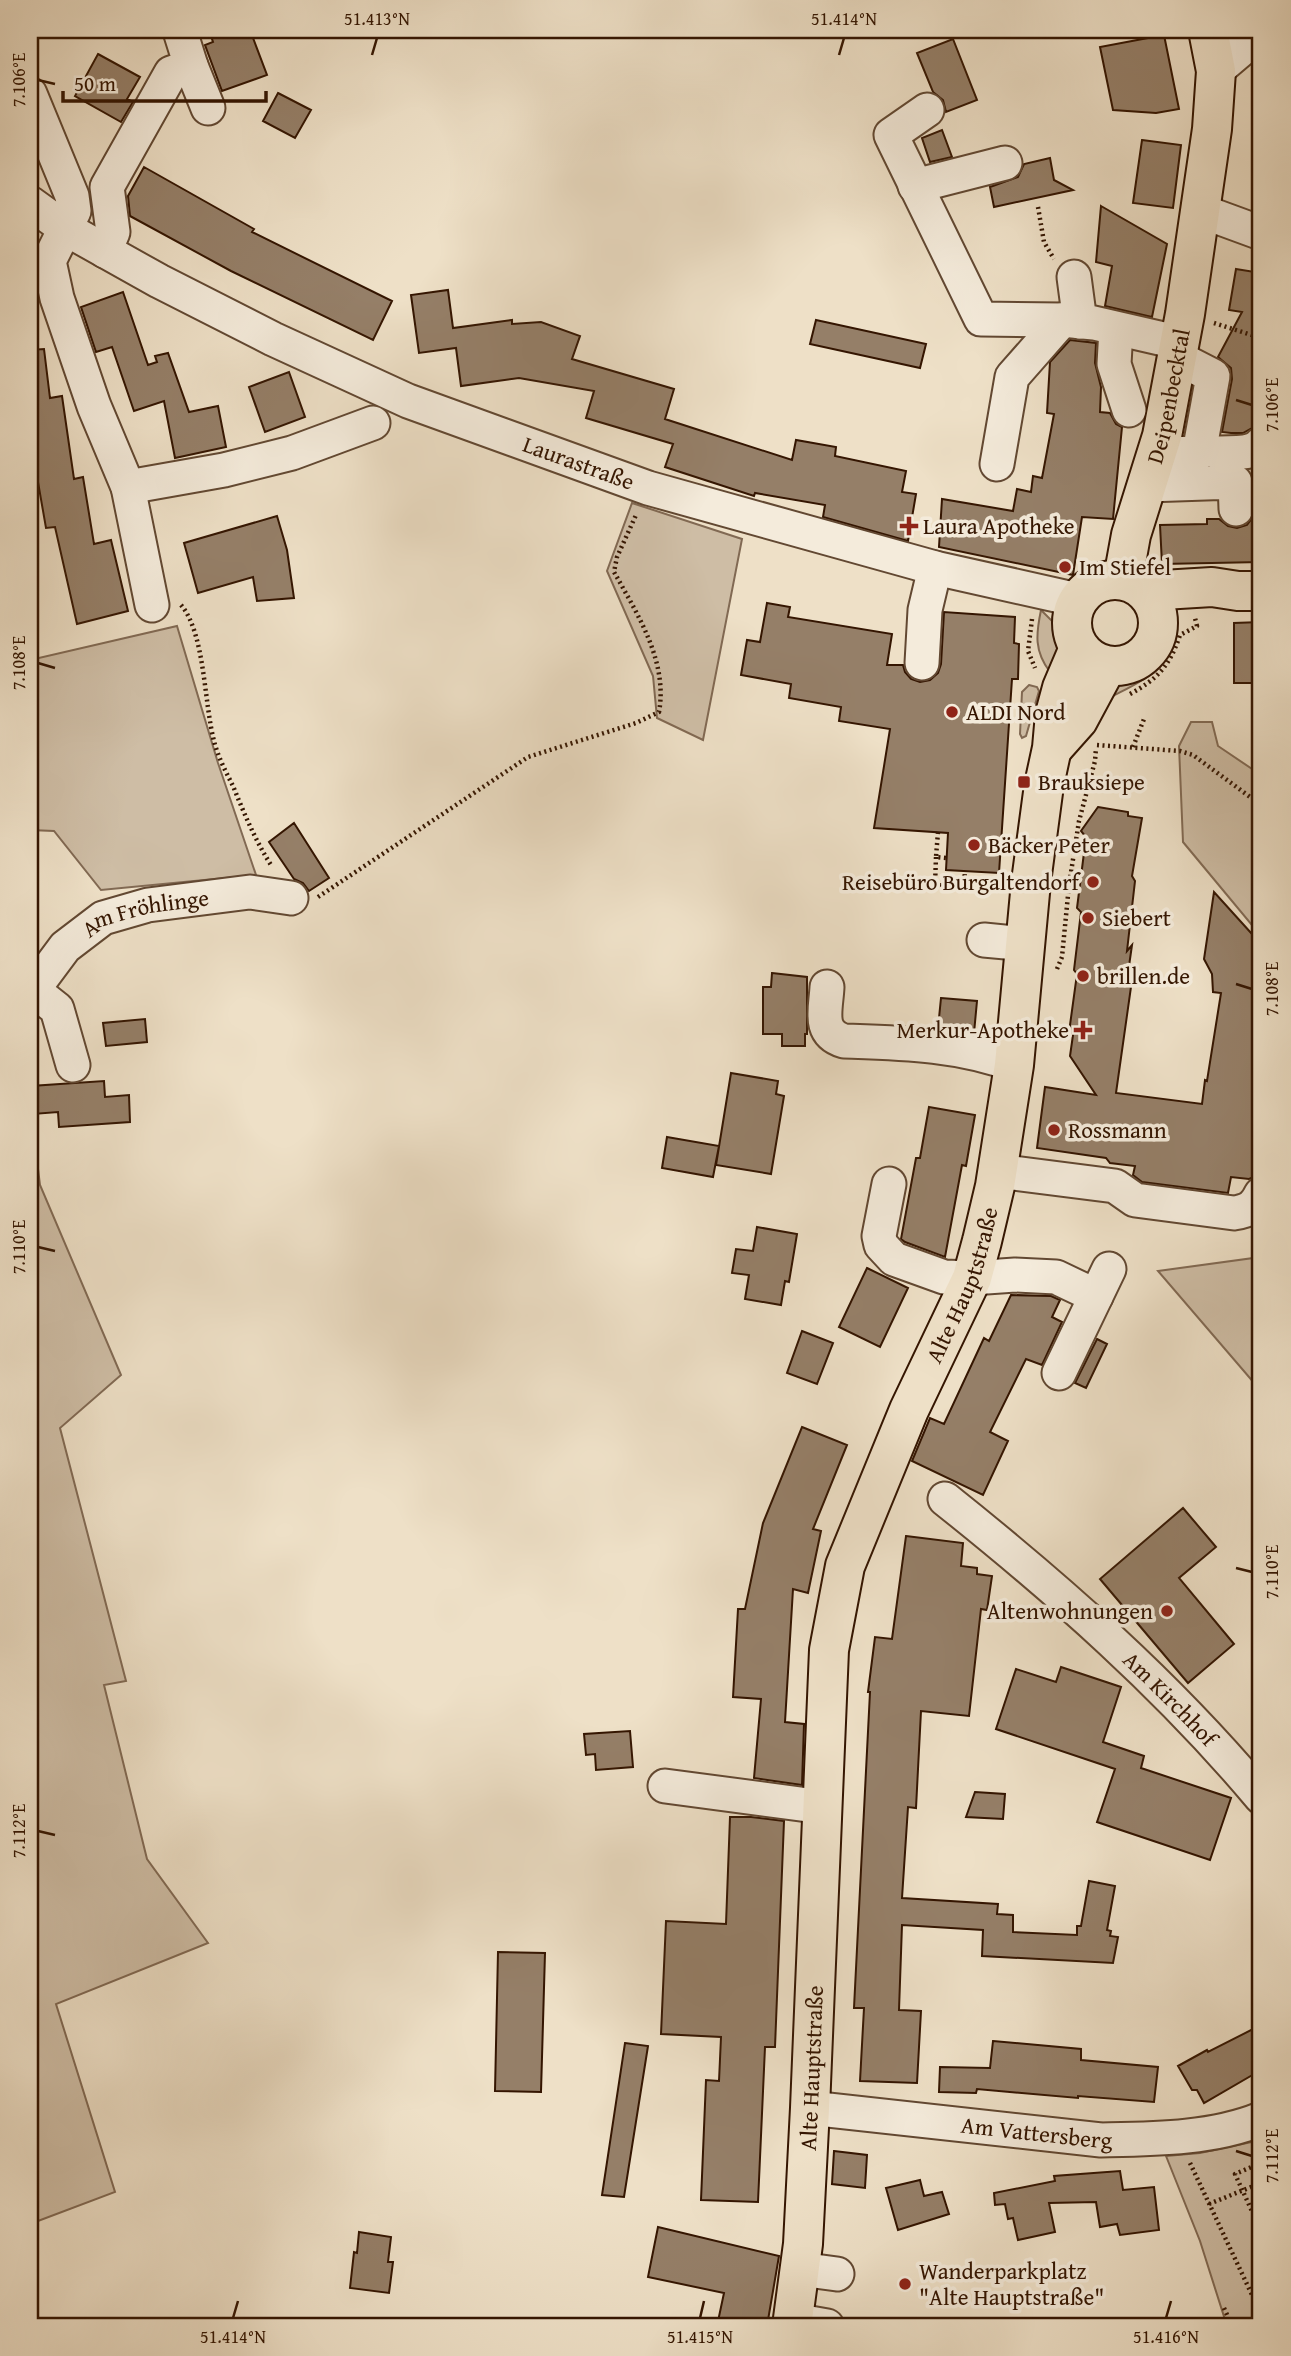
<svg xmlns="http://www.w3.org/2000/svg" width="1291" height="2356" viewBox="0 0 1291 2356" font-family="'Gentium Book Plus',serif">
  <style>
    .green { fill: #cebda5; stroke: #816953; stroke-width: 2 }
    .building { fill: #957f68; stroke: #341501; stroke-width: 2 }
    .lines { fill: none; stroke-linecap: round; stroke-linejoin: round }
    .minor-casing { stroke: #624832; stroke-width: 37 }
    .major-casing { stroke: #341501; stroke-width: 42 }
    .path { stroke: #341501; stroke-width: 4.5; stroke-dasharray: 2 3.5; stroke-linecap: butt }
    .minor { stroke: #f4ebdb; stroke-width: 33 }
    .major { stroke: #eee0c7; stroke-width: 38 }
    .ticks { fill: none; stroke: #341501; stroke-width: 2.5 }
    .poi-dot { fill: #8f2418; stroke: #f4ebdb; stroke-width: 2.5 }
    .labels { text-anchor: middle; stroke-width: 7; stroke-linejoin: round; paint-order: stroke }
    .street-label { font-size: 23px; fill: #341501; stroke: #f4ebdb }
    .poi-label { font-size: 23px; fill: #341501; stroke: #f4ebdb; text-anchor: start }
    .neatline { fill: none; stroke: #341501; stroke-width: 2.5 }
    .ticks-label { font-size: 18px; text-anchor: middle; fill: #341501 }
  </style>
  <rect width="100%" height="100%" fill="#eee0c7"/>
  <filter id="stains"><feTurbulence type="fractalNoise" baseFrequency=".00286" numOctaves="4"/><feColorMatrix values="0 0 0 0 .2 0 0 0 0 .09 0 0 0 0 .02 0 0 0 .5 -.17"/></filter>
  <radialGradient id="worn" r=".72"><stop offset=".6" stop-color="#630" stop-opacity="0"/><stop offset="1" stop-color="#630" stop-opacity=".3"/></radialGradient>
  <!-- green -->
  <path class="green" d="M632 503 742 539 703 740 657 718 653 676 607 571Z
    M1041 610 1055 624 1062 643 1050 672C1034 651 1036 634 1041 610Z
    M177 626 218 763 256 875 101 890 54 831 30 830V660Z
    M1176 632C1172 670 1139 682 1109 698L1120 680 1139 673 1153 663Z
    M1029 685 1037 687 1039 691 1026 736 1022 738 1020 734 1022 692Z
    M1191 722H1212L1218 746 1261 775V936L1183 842 1179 746Z
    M30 1104 40 1185 121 1375 60 1428 126 1681 104 1685 147 1859 208 1943 56 2004 115 2192 30 2224Z
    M1261 1257V1391L1158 1271Z
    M1261 2140V2326H1227L1200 2241 1166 2156 1200 2153Z"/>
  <!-- building -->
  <path class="building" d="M209 30H250L267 75 222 91 205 45 213 42Z
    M1164 35 1179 109 1156 113 1113 110 1100 47Z
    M953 39 977 100 946 112 943 100 933 92 917 53Z
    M98 54 140 77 127 99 133 102 121 122 75 96Z
    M278 93 311 110 295 138 263 121Z
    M942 130 952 157 930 162 922 138Z
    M1142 140 1181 145 1173 208 1133 203Z
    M1050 158 1054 180 1073 190 994 207 990 187 1018 177 1024 164Z
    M144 167 254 229 252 232 392 301 373 340 231 271 130 216 128 196Z
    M1101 206 1167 244 1152 317 1105 306 1112 266 1096 262Z
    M1236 269 1261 273V408L1259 419 1254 418 1252 428 1243 433H1231L1222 432 1232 379 1231 368 1218 357 1242 312 1229 310Z
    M448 290 453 328 512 320V324L541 322 580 336 572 359 674 389 665 419 792 460 796 440 836 447 835 456 906 471 902 492 916 494 908 541 823 517 825 505 755 493 754 496 665 467 673 444 586 418 594 391 519 378 461 386 456 348 419 353 411 295Z
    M123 292 148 365 157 362 155 356 168 353 189 412 218 406 226 447 175 458 164 401 134 411 112 347 96 352 81 307Z
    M816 320 926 344 920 368 810 344Z
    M1070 340 1096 343 1095 363 1101 387 1100 412 1110 413 1116 424 1122 427 1113 519 1082 517 1073 575 939 547 942 499 1013 511 1017 489 1031 492 1033 476 1042 478 1054 414 1047 413 1050 362Z
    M44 349 50 398 62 396 74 479 83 477 94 544 111 540 128 611 77 624 55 527 46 528 34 459H30V350Z
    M289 372 305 417 265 432 249 387Z
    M277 516 287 550 294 598 257 601 253 577 198 593 184 543Z
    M1253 517H1261V562L1162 564 1160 525 1207 524V519H1219L1228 526 1237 528 1247 525Z
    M767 603 790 607 788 617 892 634 887 665H903L905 672 911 679 920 682 930 680 938 673 941 664 944 612 1015 617 1014 643 1019 644 1018 679H1012L999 873 946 870 948 833 874 828 890 729 839 721 841 707 789 698 791 684 741 675 747 640 760 642Z
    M1261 622V683H1234V623Z
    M1098 807 1128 812V816L1142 818 1132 876 1135 881 1127 951 1132 945 1127 980 1131 987 1116 1093 1202 1104 1205 1080 1207 1081 1221 993 1213 992 1212 974 1204 959 1214 892 1261 944V1109L1256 1133 1261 1140 1256 1176 1249 1179 1231 1177 1228 1193 1142 1182 1133 1175 1135 1166 1110 1163 1106 1158 1037 1148 1045 1087 1096 1095 1070 1056 1073 1035 1070 1025 1077 974 1074 970 1081 912 1077 908 1086 837 1081 831Z
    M294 823 329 878 309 891 303 883 294 879 269 842Z
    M772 973 807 977V1034H805V1046H782V1034H763V987H771Z
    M941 998 977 1001 974 1033 938 1028Z
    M145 1019 147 1042 106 1046 103 1023Z
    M731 1073 778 1081 776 1094 784 1096 771 1174 716 1165Z
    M104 1081 105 1097 129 1095 130 1122 59 1127 58 1112 33 1114 31 1086Z
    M929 1107 975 1115 966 1166 962 1165 945 1257 905 1242 901 1239 916 1158H920Z
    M667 1137 719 1146 713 1177 662 1168Z
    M757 1227 797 1234 789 1282 785 1281 781 1305 745 1299 749 1275 732 1273 736 1249 753 1251Z
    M867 1268 908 1288 880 1347 839 1327Z
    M1011 1295 1051 1296 1060 1300 1052 1317 1062 1322 1042 1365 1026 1359 990 1432 1008 1441 983 1495 912 1461 930 1418 944 1424 984 1338 989 1341Z
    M802 1331 833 1343 817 1384 787 1373Z
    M1097 1339 1107 1344 1086 1388 1075 1383Z
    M802 1427 847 1445 813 1529 821 1531 808 1593 793 1589 785 1722 804 1724 802 1785 754 1778 761 1699 733 1697 738 1609H745L763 1523Z
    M1183 1508 1216 1547 1179 1578 1234 1644 1188 1683 1100 1579Z
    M906 1536 963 1543 961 1566 977 1568V1574L992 1576 987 1610 981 1609 969 1716 921 1711 916 1808 908 1807 902 1898 998 1904 997 1914 1013 1915V1932L1077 1935V1926H1081L1089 1881 1115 1886 1107 1930 1111 1931 1110 1936 1118 1937 1113 1963 982 1956 983 1930 902 1925 899 2010 921 2011 917 2083 860 2081 864 2008H854L870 1692H868L875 1637 892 1639Z
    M1061 1667 1121 1687 1103 1742 1144 1756 1141 1768 1231 1798 1210 1860 1097 1822 1115 1769 996 1729 1016 1669 1056 1682Z
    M630 1731 633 1767 596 1770 595 1754 586 1755 584 1734Z
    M975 1792 1005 1794 1003 1819 966 1817Z
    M730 1817H751L784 1821 775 2047H765L758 2202 701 2200 706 2080 719 2081 721 2037 661 2034 666 1921 726 1924Z
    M498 1952 545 1953 541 2092 495 2091Z
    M1261 2025V2070L1204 2103 1197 2090H1192L1178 2066 1207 2050 1208 2052Z
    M993 2041 1081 2049V2060L1158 2067 1154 2102 1078 2096V2098L977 2089 976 2093 939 2092 940 2067 990 2068Z
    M625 2043 648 2046 624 2197 602 2195Z
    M834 2151 867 2155 865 2188 832 2184Z
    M1120 2171 1123 2190 1154 2187 1159 2230 1120 2235 1117 2224 1100 2227 1096 2202 1049 2203 1055 2232 1018 2240 1013 2218 1008 2219 1005 2204 995 2205 994 2193 1055 2181 1054 2176Z
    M920 2180 924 2196 942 2192 949 2214 898 2230 886 2188Z
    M658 2227 779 2256 767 2326H717L724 2293 648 2277Z
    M359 2232 391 2237 388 2262H393L389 2293 350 2288 354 2252 357 2253Z"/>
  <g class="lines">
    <!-- minor casing -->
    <g class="minor-casing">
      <g id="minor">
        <path d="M191 66 208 108"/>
        <path d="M1216 71 1249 43 1257 30"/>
        <path d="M30 94 72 196 74 211 49 261 57 298 94 406 128 487 152 605"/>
        <path d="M927 110 891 135 981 319 1062 320 1094 323 1181 343"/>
        <path d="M915 186 1005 163"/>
        <path id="s1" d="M30 203 66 229 159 281 273 339 408 401 648 488 935 568 1078 600"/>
        <path d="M1201 211 1261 233"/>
        <path d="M105 251 113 232 107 187 171 73 191 66 180 31"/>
        <path d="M1074 277 1080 322"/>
        <path d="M1116 329 1114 364 1129 410"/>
        <path d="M1219 453C1233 452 1252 455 1261 444"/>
        <path d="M1157 454 1199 453 1213 376 1178 358"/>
        <path d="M997 464 1012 377 1062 320"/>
        <path d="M1147 485 1235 482 1236 509"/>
        <path d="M128 487 224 470 292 453 373 423"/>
        <path d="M922 663 925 610 935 568"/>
        <path d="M984 940 1026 944"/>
        <path d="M827 987C826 1009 817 1033 844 1041 901 1043 959 1044 1014 1065"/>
        <path d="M33 990 57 1009 73 1065"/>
        <path id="s2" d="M30 991 33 990 65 947 103 918 148 905 250 892 291 898"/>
        <path d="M998 1171 1115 1186 1135 1200 1234 1213C1248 1211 1255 1207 1261 1194"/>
        <path d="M889 1184 879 1236 881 1245 894 1259 944 1277 972 1278 1015 1275 1056 1277 1096 1296"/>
        <path d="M1059 1373 1109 1269"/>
        <path id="s3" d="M945 1499C1058 1589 1168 1686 1261 1797"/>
        <path d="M665 1786 823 1807"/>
        <path id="s4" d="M810 2108 1101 2140C1153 2139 1212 2139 1261 2119"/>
        <path d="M800 2269 837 2274"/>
        <path d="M793 2320 827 2326"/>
      </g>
    </g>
    <!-- major casing -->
    <g class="major-casing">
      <g id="major">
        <path id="s5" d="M1123 579 1131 535 1162 436 1185 314 1212 129 1216 71 1208 30"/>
        <circle cx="1115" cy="623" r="43"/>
        <path d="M1146 591 1212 587 1238 591H1261"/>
        <path d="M1054 747 1078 720 1107 666"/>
        <path id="s6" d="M792 2326 803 2244 810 2108 829 1650 845 1566 909 1410 972 1278 982 1241 995 1186 1014 1065 1031 882 1044 785 1052 748 1055 714 1062 688 1079 648"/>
      </g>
    </g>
    <!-- path -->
    <path class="path" d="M1038 207 1044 242 1054 259
      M1214 323 1261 338
      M181 605C205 633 204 703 214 741 218 757 226 772 233 786 244 813 255 840 271 865
      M1032 619 1028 651 1035 668
      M1130 694C1158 679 1170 665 1180 635L1197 626 1195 618
      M1097 745 1180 751 1193 755 1261 805
      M1133 747 1144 719
      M938 832 936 857 947 858
      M936 857 935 885 1001 889
      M964 887 965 871
      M318 897 528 757 636 723 659 712C668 662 638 615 614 572L617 557 636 515
      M1057 969 1062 957 1069 885 1079 821 1095 761 1096 748
      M1190 2163 1261 2314
      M1261 2163 1235 2174 1261 2231
      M1209 2204 1261 2183
      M1224 2308 1232 2326"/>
    <!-- minor -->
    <use href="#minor" class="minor"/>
    <!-- major -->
    <use href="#major" class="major"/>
  </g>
  <!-- ticks -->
  <path class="ticks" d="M372 55 377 38M839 55 844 38M38 80 55 84M1236 400 1252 405M38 663 55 668M1236 984 1252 989M38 1247 55 1251M1236 1568 1252 1572M38 1831 55 1835M1236 2151 1252 2156M233 2318 238 2301M700 2318 704 2301M1166 2318 1171 2301"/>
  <!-- markers -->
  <g class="poi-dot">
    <path d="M905.5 515.5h7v7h7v7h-7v7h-7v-7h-7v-7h7z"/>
    <circle cx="1065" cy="567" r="7"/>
    <circle cx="952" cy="712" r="7"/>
    <rect x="1017" y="775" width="14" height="14" rx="3.5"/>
    <circle cx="974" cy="845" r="7"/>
    <circle cx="1093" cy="882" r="7"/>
    <circle cx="1088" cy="918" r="7"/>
    <circle cx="1083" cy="976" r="7"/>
    <path d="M1079.5 1019.5h7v7h7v7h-7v7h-7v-7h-7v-7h7z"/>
    <circle cx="1054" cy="1130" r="7"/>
    <circle cx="1167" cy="1611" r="7"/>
    <circle cx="905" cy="2284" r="7"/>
  </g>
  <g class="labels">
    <!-- street labels -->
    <g class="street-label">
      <text dy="8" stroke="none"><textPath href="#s5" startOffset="189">Deipenbecktal</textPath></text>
      <text dy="8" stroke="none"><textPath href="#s1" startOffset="609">Laurastraße</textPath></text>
      <text dy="8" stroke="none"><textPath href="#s2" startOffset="147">Am Fröhlinge</textPath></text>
      <text dy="8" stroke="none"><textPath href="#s6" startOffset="1068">Alte Hauptstraße</textPath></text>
      <text dy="8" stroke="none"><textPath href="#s3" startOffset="301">Am Kirchhof</textPath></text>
      <text dy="8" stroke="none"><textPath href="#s6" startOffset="259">Alte Hauptstraße</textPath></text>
      <text dy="8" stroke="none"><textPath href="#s4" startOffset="228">Am Vattersberg</textPath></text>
    </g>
    <!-- poi labels -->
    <g class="poi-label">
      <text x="923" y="534">Laura Apotheke</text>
      <text x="1079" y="575">Im Stiefel</text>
      <text x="966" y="720">ALDI Nord</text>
      <text x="1038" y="790">Brauksiepe</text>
      <text x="988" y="853">Bäcker Peter</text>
      <text x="1079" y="890" text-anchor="end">Reisebüro Burgaltendorf</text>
      <text x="1102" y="926">Siebert</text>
      <text x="1097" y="984">brillen.de</text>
      <text x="1069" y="1038" text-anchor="end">Merkur-Apotheke</text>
      <text x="1068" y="1138">Rossmann</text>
      <text x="1153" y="1619" text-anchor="end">Altenwohnungen</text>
      <text x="919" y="2279">Wanderparkplatz<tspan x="919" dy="26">"Alte Hauptstraße"</tspan></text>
    </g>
  </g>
  <!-- margin -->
  <rect width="1291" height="2356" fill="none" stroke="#eee0c7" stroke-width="77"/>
  <!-- scale -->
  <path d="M63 91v10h203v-10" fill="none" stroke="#341501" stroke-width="3.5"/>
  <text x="74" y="91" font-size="21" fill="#341501" stroke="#f4ebdb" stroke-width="5" paint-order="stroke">50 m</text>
  <rect x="38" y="38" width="1214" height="2280" class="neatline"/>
  <g class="ticks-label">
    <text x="377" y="25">51.413°N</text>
    <text x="844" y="25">51.414°N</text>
    <text transform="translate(19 80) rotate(-90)" y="6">7.106°E</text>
    <text transform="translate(1272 405) rotate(-90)" y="6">7.106°E</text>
    <text transform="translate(19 663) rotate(-90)" y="6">7.108°E</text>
    <text transform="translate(1272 989) rotate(-90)" y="6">7.108°E</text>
    <text transform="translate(19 1247) rotate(-90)" y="6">7.110°E</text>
    <text transform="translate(1272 1572) rotate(-90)" y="6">7.110°E</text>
    <text transform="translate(19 1831) rotate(-90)" y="6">7.112°E</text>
    <text transform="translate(1272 2156) rotate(-90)" y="6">7.112°E</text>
    <text x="233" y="2343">51.414°N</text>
    <text x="700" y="2343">51.415°N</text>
    <text x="1166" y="2343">51.416°N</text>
  </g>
  <rect width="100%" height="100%" filter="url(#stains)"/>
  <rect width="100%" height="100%" fill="url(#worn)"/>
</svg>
